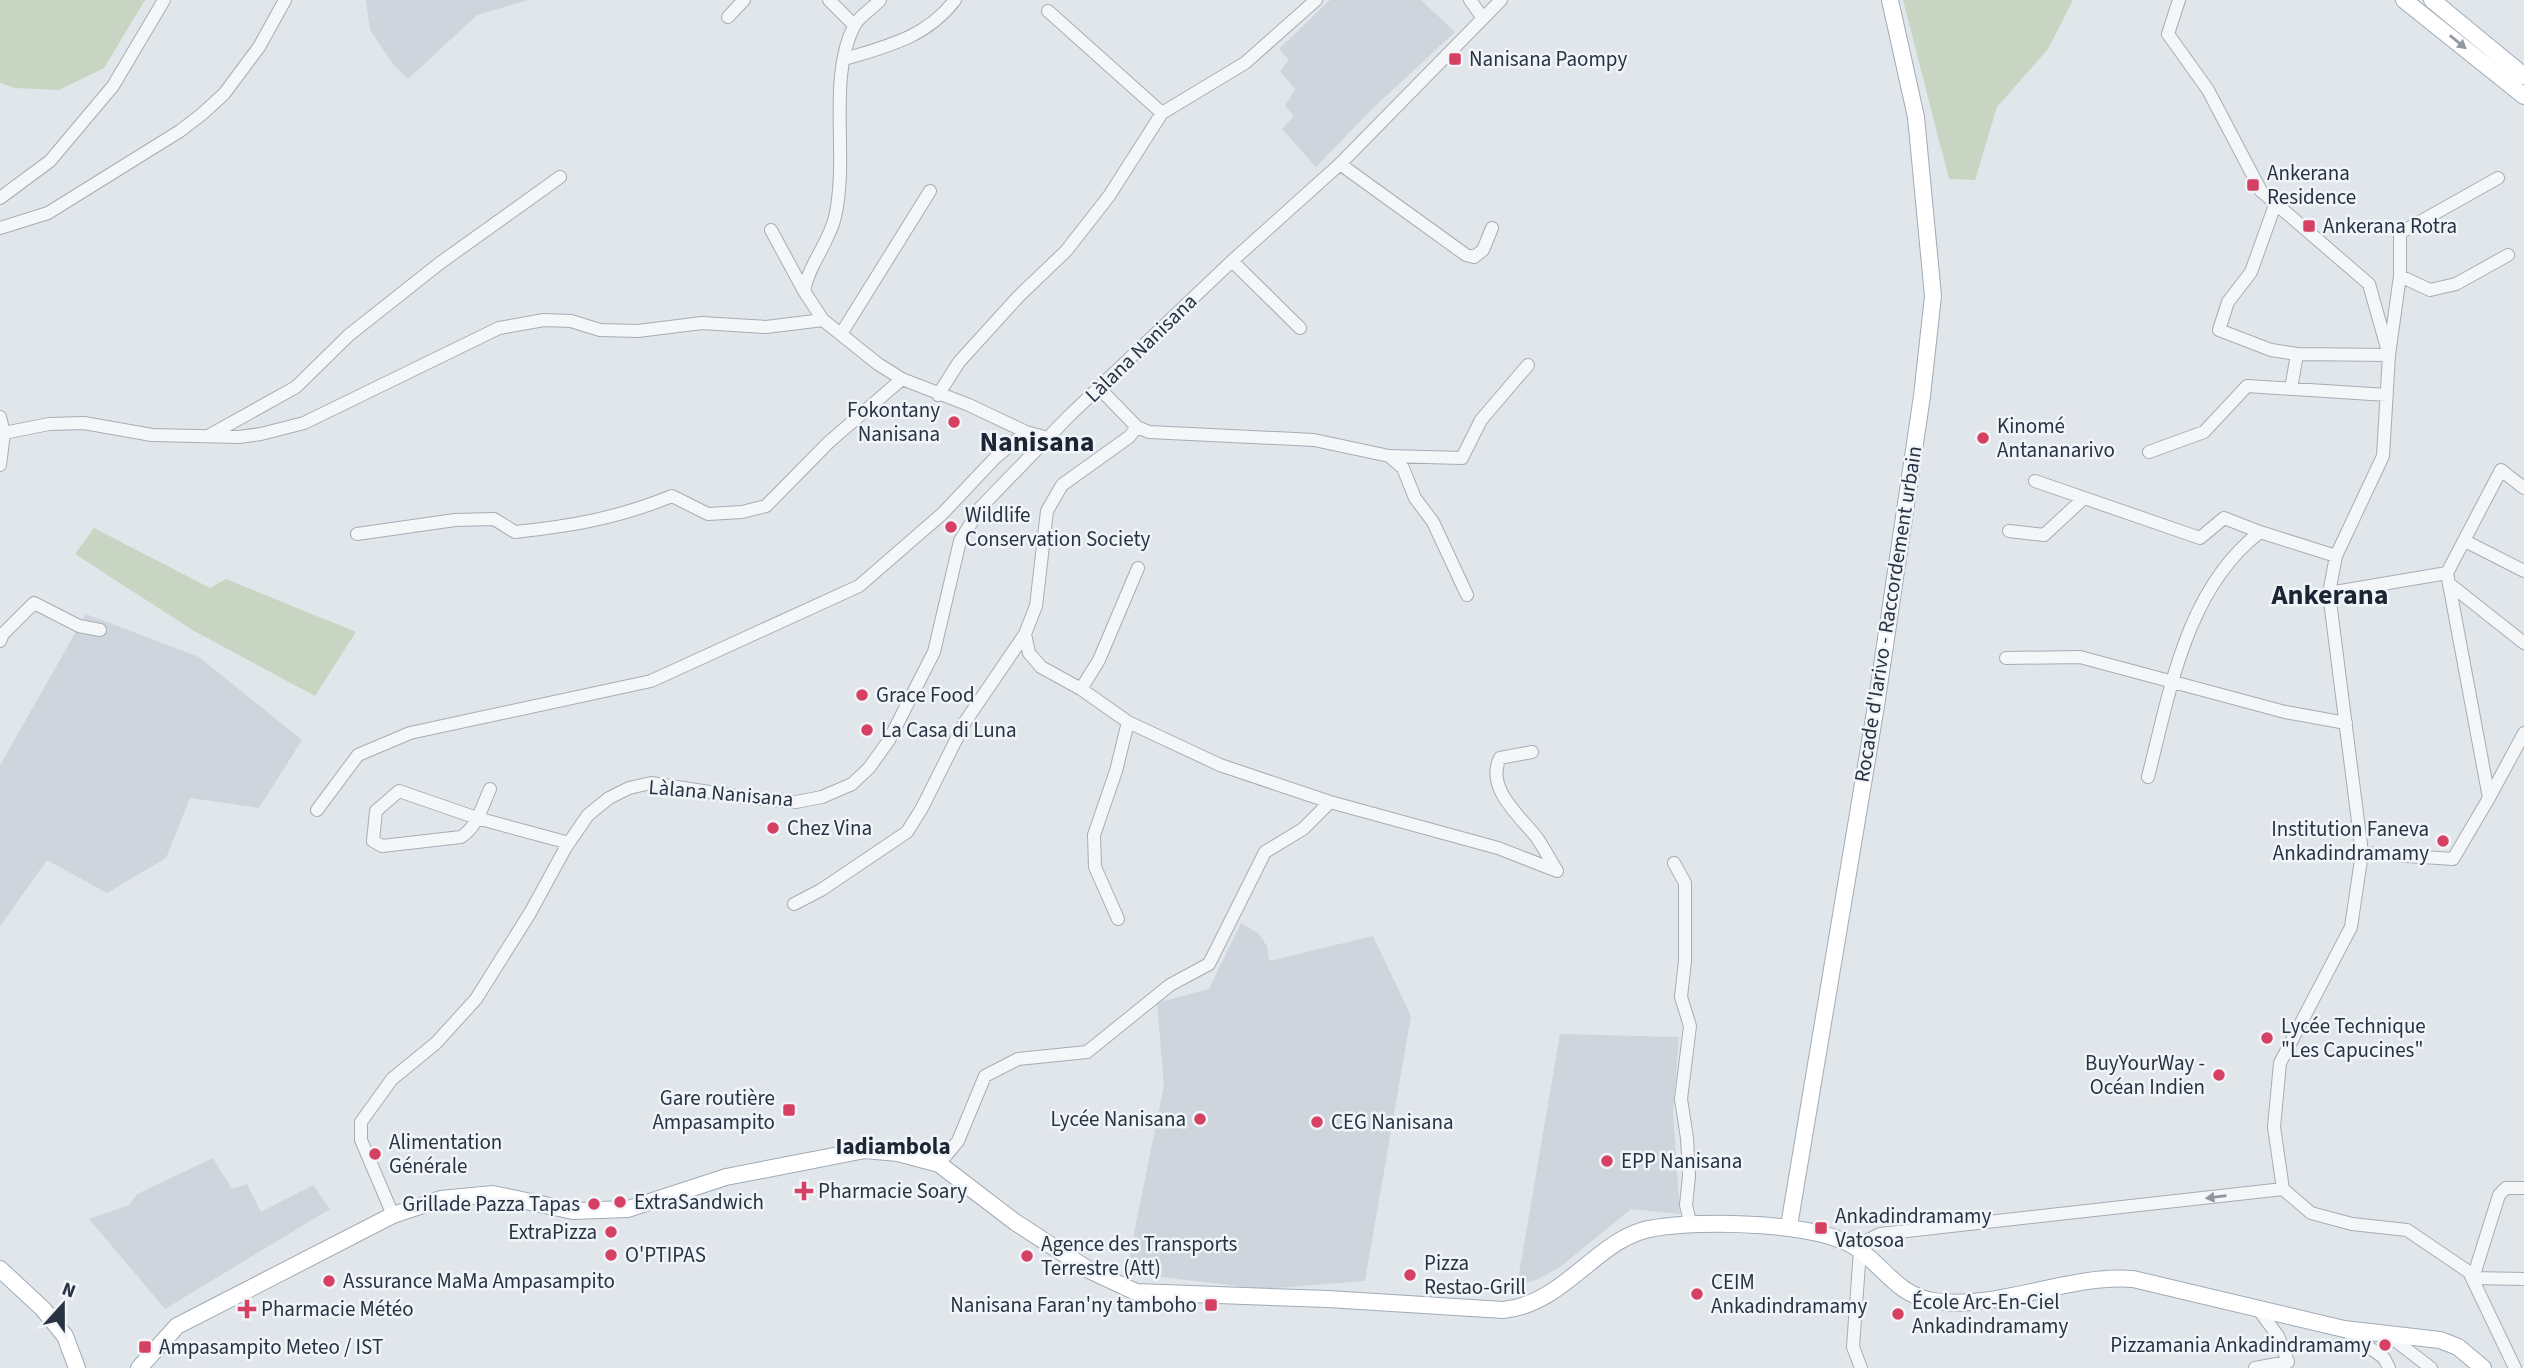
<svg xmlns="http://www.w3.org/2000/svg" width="2524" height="1368" viewBox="0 0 2524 1368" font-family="'Source Sans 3',sans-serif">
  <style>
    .built { fill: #cfd5dd }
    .green { fill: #c8d5c2 }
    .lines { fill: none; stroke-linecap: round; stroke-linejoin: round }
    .minor-casing { stroke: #a6adb5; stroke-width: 14 }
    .major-casing { stroke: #a0abb7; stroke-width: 18 }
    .minor { stroke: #f4f6f8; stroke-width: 12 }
    .major { stroke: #fff; stroke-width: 16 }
    .oneway { fill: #949aa1 }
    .oneway2 { fill: #8e959e }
    .poi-dot { fill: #d54063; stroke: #f1f4f8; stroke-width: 2.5 }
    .labels { text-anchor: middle; stroke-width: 5; stroke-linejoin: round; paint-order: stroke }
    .poi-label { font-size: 21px; fill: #283443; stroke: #f1f4f8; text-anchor: start }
    .street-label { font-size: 21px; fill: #283443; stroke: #f1f4f8 }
    .neighbourhood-label { font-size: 23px; font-weight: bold; fill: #1b2534; stroke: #f1f4f8 }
    .district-label { font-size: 28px; font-weight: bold; fill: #1b2534; stroke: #f1f4f8 }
  </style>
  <rect width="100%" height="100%" fill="#e1e6eb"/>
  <!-- built -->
  <path class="built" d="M366 0H528L477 15 408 79 393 64 370 30Z
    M1330 0H1421L1455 32 1371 110 1316 167 1282 129 1294 116 1285 106 1295 89 1280 71 1289 60 1279 49Z
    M86 614 199 657 302 740 259 808 190 798 166 858 107 893 47 860 0 926V765Z
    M1241 923 1258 933 1267 946 1269 961 1373 936 1411 1016 1365 1281 1264 1289 1126 1273 1164 1085 1157 1003 1209 989Z
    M1560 1034 1679 1037 1673 1113 1680 1214 1631 1209 1559 1268 1536 1280 1517 1285Z
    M213 1158 232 1189 247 1184 261 1212 313 1185 330 1209 165 1309 89 1219 129 1205 137 1194Z"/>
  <!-- green -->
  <path class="green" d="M0 0H145L104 68 59 90 15 88 0 83Z
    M1903 0H2073L2048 49 1997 107 1975 180 1949 179Z
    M94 528 210 588 226 579 356 632 315 696 194 631 75 554Z"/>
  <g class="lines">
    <!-- minor casing -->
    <g class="minor-casing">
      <path id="minor" d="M829 0 854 25
        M1470 0 1482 17
        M2179 0 2168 34 2208 90 2261 191 2369 284 2389 355 2383 456 2336 556 2329 593 2362 853 2351 927 2280 1063 2274 1127 2283 1189 2311 1213 2352 1224 2407 1230 2469 1272 2515 1368
        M1048 11 1162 113
        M728 17 744 0
        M845 59C888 46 927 37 955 0
        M1340 164 1466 255 1474 257 1483 250 1492 228
        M0 198 50 161 113 86 164 0
        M2275 205 2251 272 2228 302 2219 330 2271 350 2297 354
        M0 228 48 213 180 131 202 114 224 94 259 47 285 0
        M771 230 804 291
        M1232 261 1300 328
        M2400 276V233L2498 178
        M823 320 804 291C809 264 829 243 835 217 849 156 827 80 854 26 858 17 873 8 880 0
        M841 334 930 191
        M1100 389 1137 427 1149 432 1314 440 1389 456 1403 468 1415 498 1433 522 1467 595
        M2291 389 2297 354 2389 355 2400 276 2430 290 2456 284 2508 255
        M938 395 959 362 1018 297 1066 251 1109 196 1162 113 1245 63 1316 0
        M0 417 4 433
        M1137 427 1129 437 1062 485 1047 511 1036 606 1025 634 1029 653 1041 667 1081 689 1128 722 1220 765 1330 802 1498 848 1557 871
        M208 436 296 387 349 335 440 263 560 177
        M2149 452 2204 432 2247 386 2387 395
        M1390 456 1462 458 1481 420 1528 365
        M0 465 4 433 49 424 84 423 152 435 239 437 261 434 304 423 499 328 544 320 571 321 600 330 638 331 702 323 766 327 823 320 878 364 902 379 969 405 1026 432 1048 438
        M2035 481 2200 538 2224 518 2260 532
        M2009 531 2044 535 2084 498
        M357 534 455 520 494 519 515 532C572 526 618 518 672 496L708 514 742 512 766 506 829 442 902 379
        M2465 541 2524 571
        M2452 586 2524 643
        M2329 593 2447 573
        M0 641 3 634 34 603 79 626 100 630
        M2006 658 2080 657 2285 712 2346 723
        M1081 689 1099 660 1138 568
        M1532 752 1500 758C1485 788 1520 816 1537 838 1544 848 1550 860 1557 871
        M2148 777C2170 691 2186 589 2260 532L2336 556
        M490 789C482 807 477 827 461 837L382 846 373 841 376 811 399 791 477 818 569 843
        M2489 798 2524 733
        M317 810 358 755 410 733 651 681 859 586 942 514 995 458 1026 432
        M2362 853 2453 859 2489 798 2447 573 2501 470 2524 488
        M1674 863 1685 883V961L1681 997 1690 1026 1681 1099 1687 1138 1689 1176 1686 1205 1691 1226
        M794 904 821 890 907 832 922 808 965 722 1025 634
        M1118 919 1095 867 1094 835 1116 771 1128 722
        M939 1164 958 1141 985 1076 1018 1059 1087 1052 1170 985 1209 964 1265 852 1303 829 1330 802
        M2524 1188H2506L2499 1195 2473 1278 2524 1279
        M393 1215 361 1140V1122L392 1079 436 1043 476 999 530 913 566 847 588 815 609 798 629 788 651 783 742 797 796 802 822 797 852 784 869 768 889 740 934 652 960 541 981 507 1069 416 1232 261 1340 164 1501 0
        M2345 1330 2384 1358 2389 1368
        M2388 1335 2431 1368
        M1861 1368 1853 1347 1860 1250 1866 1241 1880 1234 2283 1189
        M2255 1368 2288 1362 2278 1336 2258 1309"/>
    </g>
    <!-- major casing -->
    <g class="major-casing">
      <path id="major" d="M2404 0 2524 96
        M2432 0 2524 76
        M1789 1226 1876 706 1922 396 1933 296 1916 117 1890 0
        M0 1269 43 1309 65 1336 77 1368
        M139 1368 177 1326 393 1215 441 1199 493 1194 573 1211 628 1209 726 1177 865 1150 898 1153 939 1164 1015 1222 1089 1270 1136 1292 1328 1299 1503 1310C1566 1304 1598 1236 1654 1228 1701 1220 1823 1221 1861 1251 1887 1271 1899 1295 1933 1301 1998 1311 2066 1274 2133 1279L2344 1329 2440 1340 2458 1347 2483 1368"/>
    </g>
    <!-- minor -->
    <use href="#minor" class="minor"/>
    <!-- major -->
    <use href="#major" class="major"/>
  </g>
  <!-- one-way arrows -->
  <defs><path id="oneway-solid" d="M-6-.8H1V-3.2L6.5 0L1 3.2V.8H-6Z" transform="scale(1.75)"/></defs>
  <use class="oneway" href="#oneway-solid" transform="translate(2458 42) rotate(39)"/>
  <use class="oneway2" href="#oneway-solid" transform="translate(2216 1197) rotate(173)"/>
  <!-- markers -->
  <g class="poi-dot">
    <rect x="1448" y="52" width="14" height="14" rx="3.5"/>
    <rect x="2246" y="178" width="14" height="14" rx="3.5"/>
    <rect x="2302" y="219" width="14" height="14" rx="3.5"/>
    <circle cx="954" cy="422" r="7"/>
    <circle cx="1983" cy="438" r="7"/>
    <circle cx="951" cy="527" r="7"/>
    <circle cx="862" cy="695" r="7"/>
    <circle cx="867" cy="730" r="7"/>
    <circle cx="773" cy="828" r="7"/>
    <circle cx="2443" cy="841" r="7"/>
    <circle cx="2267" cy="1038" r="7"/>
    <circle cx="2219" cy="1075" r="7"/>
    <rect x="782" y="1103" width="14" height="14" rx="3.5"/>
    <circle cx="1200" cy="1119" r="7"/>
    <circle cx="1317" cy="1122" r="7"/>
    <circle cx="375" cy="1154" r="7"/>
    <circle cx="1607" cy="1161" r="7"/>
    <path d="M800.5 1180.5h7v7h7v7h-7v7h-7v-7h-7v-7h7z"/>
    <circle cx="620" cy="1202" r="7"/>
    <circle cx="594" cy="1204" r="7"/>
    <rect x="1814" y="1221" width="14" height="14" rx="3.5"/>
    <circle cx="611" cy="1232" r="7"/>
    <circle cx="611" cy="1255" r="7"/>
    <circle cx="1027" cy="1256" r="7"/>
    <circle cx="1410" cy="1275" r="7"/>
    <circle cx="329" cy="1281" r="7"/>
    <circle cx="1697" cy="1294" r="7"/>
    <rect x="1204" y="1298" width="14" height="14" rx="3.5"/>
    <path d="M243.5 1298.5h7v7h7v7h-7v7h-7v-7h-7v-7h7z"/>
    <circle cx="1898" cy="1314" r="7"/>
    <circle cx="2385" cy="1345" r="7"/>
    <rect x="138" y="1340" width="14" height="14" rx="3.5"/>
  </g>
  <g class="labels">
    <!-- poi labels -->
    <g class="poi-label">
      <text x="1469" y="66">Nanisana Paompy</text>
      <text x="2267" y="180">Ankerana<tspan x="2267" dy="24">Residence</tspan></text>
      <text x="2323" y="233">Ankerana Rotra</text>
      <text x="940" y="417" text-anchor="end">Fokontany<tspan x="940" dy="24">Nanisana</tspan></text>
      <text x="1997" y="433">Kinomé<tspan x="1997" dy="24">Antananarivo</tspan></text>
      <text x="965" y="522">Wildlife<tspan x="965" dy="24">Conservation Society</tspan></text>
      <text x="876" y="702">Grace Food</text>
      <text x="881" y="737">La Casa di Luna</text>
      <text x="787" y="835">Chez Vina</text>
      <text x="2429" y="836" text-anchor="end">Institution Faneva<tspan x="2429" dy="24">Ankadindramamy</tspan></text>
      <text x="2281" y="1033">Lycée Technique<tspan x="2281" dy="24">"Les Capucines"</tspan></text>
      <text x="2205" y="1070" text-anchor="end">BuyYourWay -<tspan x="2205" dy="24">Océan Indien</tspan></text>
      <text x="775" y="1105" text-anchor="end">Gare routière<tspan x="775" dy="24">Ampasampito</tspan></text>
      <text x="1186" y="1126" text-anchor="end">Lycée Nanisana</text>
      <text x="1331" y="1129">CEG Nanisana</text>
      <text x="389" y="1149">Alimentation<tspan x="389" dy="24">Générale</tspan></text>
      <text x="1621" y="1168">EPP Nanisana</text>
      <text x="818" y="1198">Pharmacie Soary</text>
      <text x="634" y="1209">ExtraSandwich</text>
      <text x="580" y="1211" text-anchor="end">Grillade Pazza Tapas</text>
      <text x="1835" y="1223">Ankadindramamy<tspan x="1835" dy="24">Vatosoa</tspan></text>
      <text x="597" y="1239" text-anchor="end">ExtraPizza</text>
      <text x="1041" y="1251">Agence des Transports<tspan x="1041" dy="24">Terrestre (Att)</tspan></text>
      <text x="625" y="1262">O'PTIPAS</text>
      <text x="1424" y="1270">Pizza<tspan x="1424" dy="24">Restao-Grill</tspan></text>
      <text x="343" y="1288">Assurance MaMa Ampasampito</text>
      <text x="1711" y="1289">CEIM<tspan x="1711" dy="24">Ankadindramamy</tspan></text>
      <text x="1912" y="1309">École Arc-En-Ciel<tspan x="1912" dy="24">Ankadindramamy</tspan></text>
      <text x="1197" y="1312" text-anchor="end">Nanisana Faran'ny tamboho</text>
      <text x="261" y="1316">Pharmacie Météo</text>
      <text x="2371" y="1352" text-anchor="end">Pizzamania Ankadindramamy</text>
      <text x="159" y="1354">Ampasampito Meteo / IST</text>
    </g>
    <!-- street labels -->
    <g class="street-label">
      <text transform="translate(1141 348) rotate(-44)" y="7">Làlana Nanisana</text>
      <text transform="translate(1888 614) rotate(-81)" y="7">Rocade d'Iarivo - Raccordement urbain</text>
      <text transform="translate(721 793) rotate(5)" y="7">Làlana Nanisana</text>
    </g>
    <!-- neighbourhood labels -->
    <g class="neighbourhood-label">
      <text x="893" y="1154">Iadiambola</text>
    </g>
    <!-- district labels -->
    <g class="district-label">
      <text x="1037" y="451">Nanisana</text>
      <text x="2330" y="604">Ankerana</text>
    </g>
  </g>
  <!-- north arrow -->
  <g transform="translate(63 1305) rotate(21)" stroke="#f1f4f8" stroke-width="5" paint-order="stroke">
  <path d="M0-5L12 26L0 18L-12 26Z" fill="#283443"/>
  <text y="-10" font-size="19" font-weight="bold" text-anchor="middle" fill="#283443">N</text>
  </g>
</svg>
